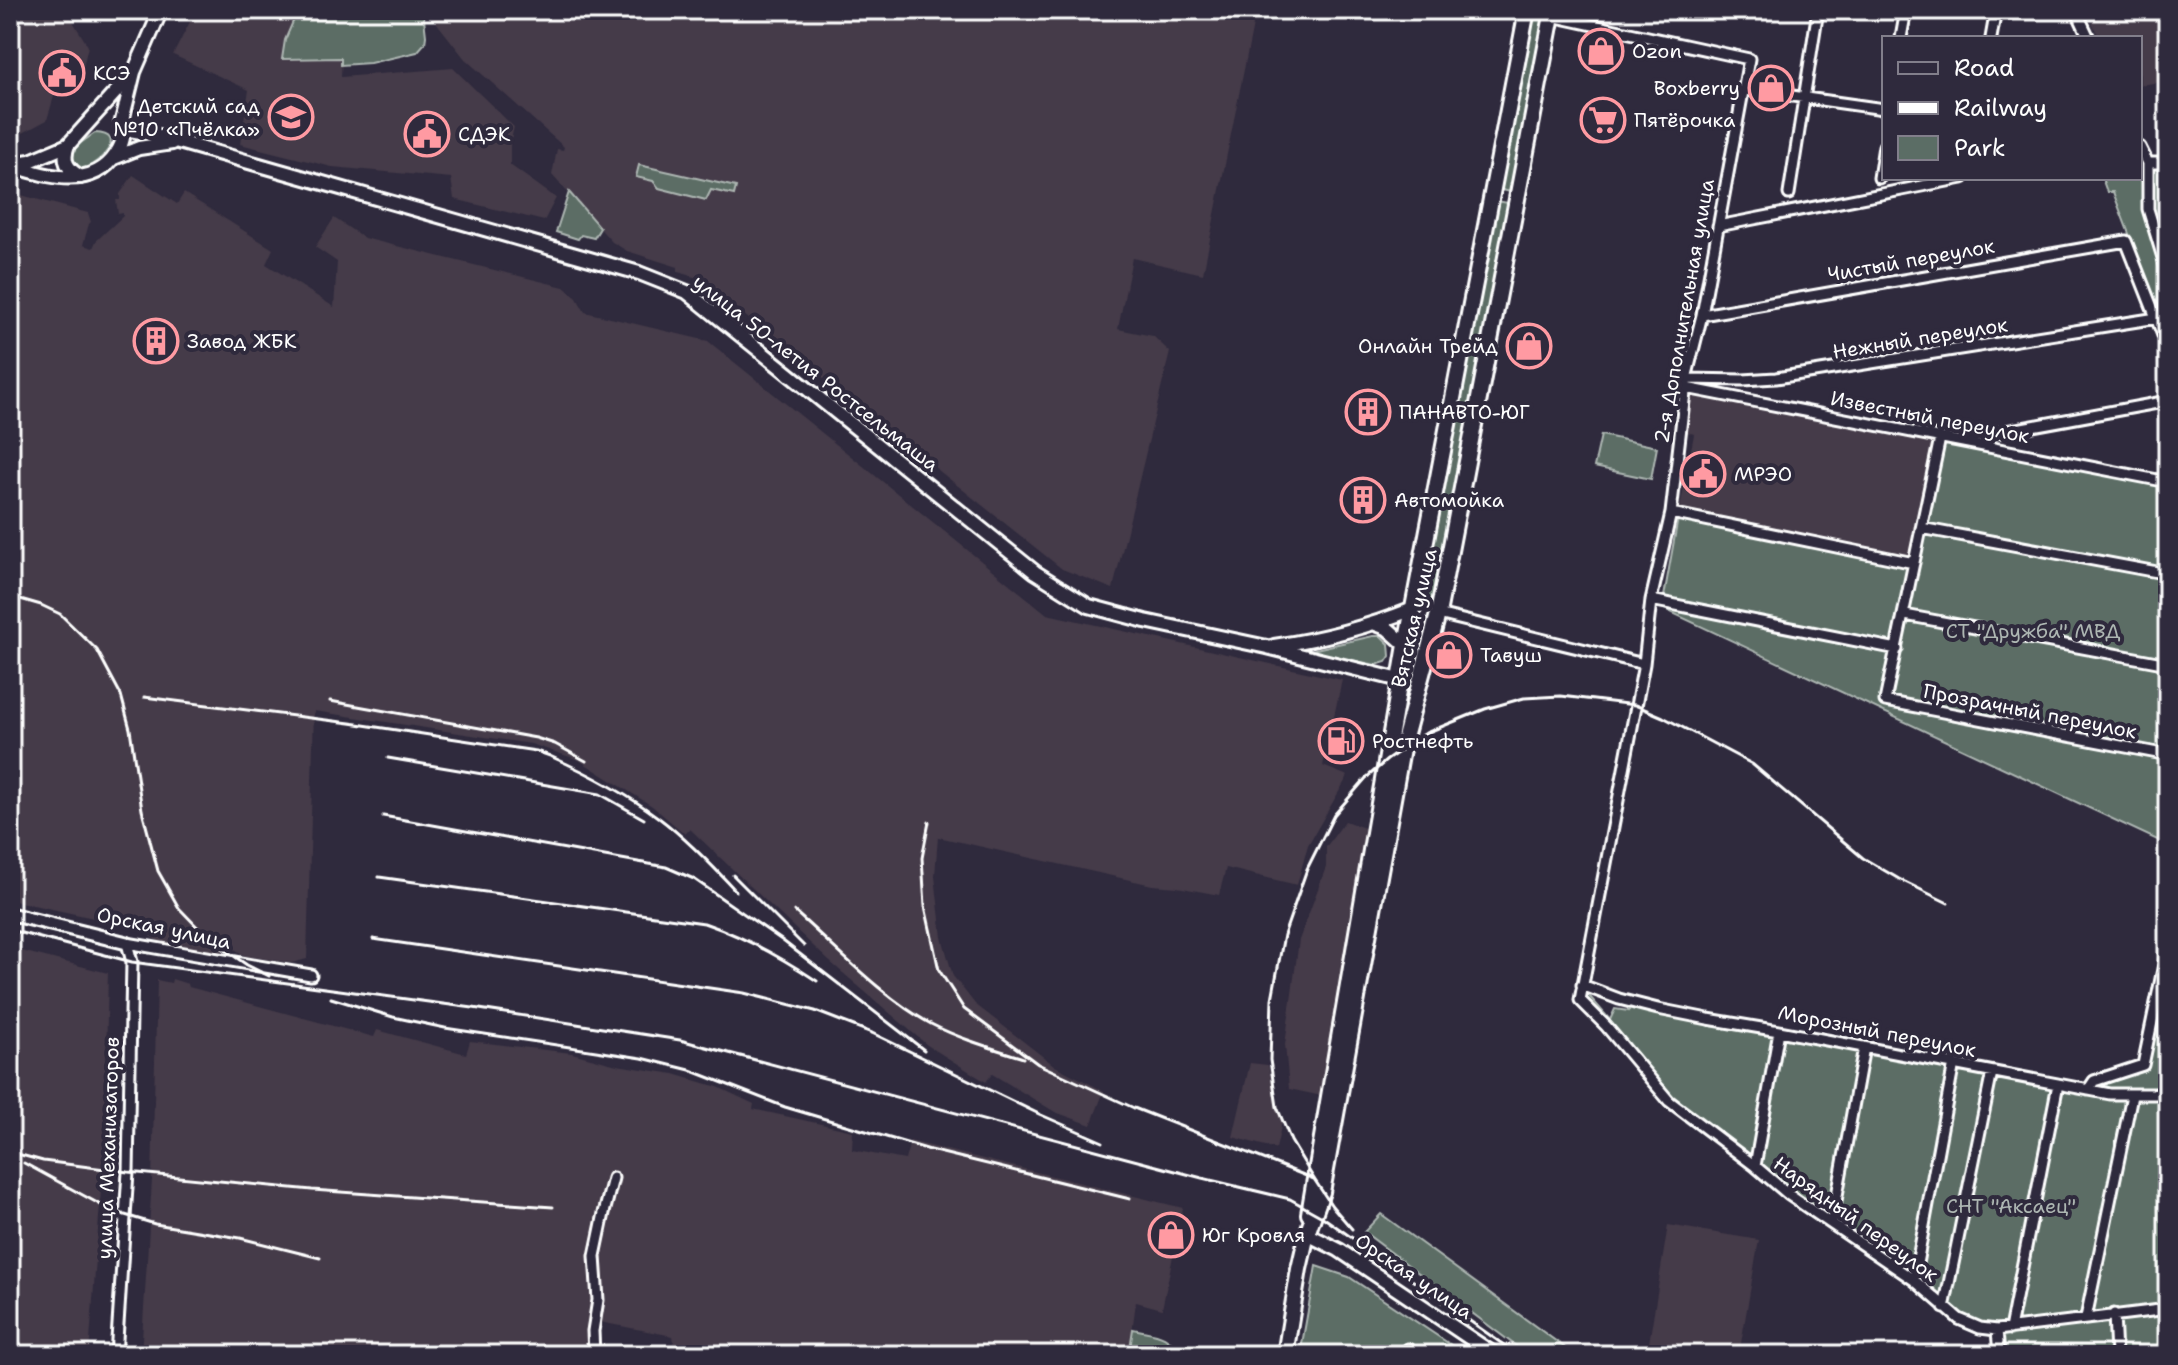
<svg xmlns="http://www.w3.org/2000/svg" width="2178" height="1365" viewBox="0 0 2178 1365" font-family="'Shantell Sans',sans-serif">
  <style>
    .built { fill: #443a48 }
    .green { fill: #5b6d65; stroke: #adb6b2; stroke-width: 2 }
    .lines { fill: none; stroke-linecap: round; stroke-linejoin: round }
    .minor-casing { stroke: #fff; stroke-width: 15 }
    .tertiary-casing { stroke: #fff; stroke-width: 17 }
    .secondary-casing { stroke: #fff; stroke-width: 18 }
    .primary-casing { stroke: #fff; stroke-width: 20 }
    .minor { stroke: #2f2a3d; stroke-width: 9 }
    .tertiary { stroke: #2f2a3d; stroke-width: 11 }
    .secondary { stroke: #2f2a3d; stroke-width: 12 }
    .primary { stroke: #2f2a3d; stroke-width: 14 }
    .rail { stroke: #fff; stroke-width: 3 }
    .labels { text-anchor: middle; stroke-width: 8; stroke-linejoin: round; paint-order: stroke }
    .poi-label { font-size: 20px; fill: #fff; stroke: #2f2a3d; text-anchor: start }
    .street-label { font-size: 20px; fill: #fff; stroke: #2f2a3d }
    .park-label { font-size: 20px; fill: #adb6b2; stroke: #2f2a3d }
  </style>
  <rect width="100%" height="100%" fill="#2f2a3d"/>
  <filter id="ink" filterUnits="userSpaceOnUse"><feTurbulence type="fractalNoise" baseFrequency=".0125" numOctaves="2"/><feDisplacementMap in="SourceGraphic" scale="16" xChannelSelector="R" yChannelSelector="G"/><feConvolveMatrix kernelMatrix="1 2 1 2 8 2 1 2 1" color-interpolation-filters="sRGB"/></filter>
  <g filter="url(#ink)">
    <!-- built -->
    <path class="built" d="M10 10H66L88 46 80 80 68 87 57 86 47 120 10 140Z
      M196 10H298L285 40 342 58 341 77 453 68 514 127 510 144V165L556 198 544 221 454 199 451 178 332 167 240 144 249 90 173 55Z
      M428 10H1256L1203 274 1132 258 1118 329 1153 336 1170 352 1113 589 1062 569 709 287 710 282 678 272V267L627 251 612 242 552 175 557 149 563 150 564 147 465 59 429 13Z
      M2086 10H2168V81L2140 85V38H2099Z
      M133 175 177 204 184 193 273 249 266 264 334 307 337 262 315 247 334 218 364 238 564 287 577 298 585 312 708 341 1047 614 1342 680 1323 766 1348 776 1308 845 1297 885 1226 868 1219 895 1177 887 1152 885 938 837 935 876 942 937 953 976 975 1004 1055 1066 1104 1091 1091 1125 1055 1112 992 1074 986 1082 927 1045 829 961 690 829 685 834 652 806 579 760 531 744 314 711 307 959 292 963 245 956 233 948 221 952 188 949 161 943 135 927 10 900V192L88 213 91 222 89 224 83 245 93 248 96 241 123 216V213L118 214 116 200H120V194Z
      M1692 391 1939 443 1915 565 1678 518 1694 434 1686 432Z
      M1345 821 1370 830 1322 1096 1289 1089 1285 1045 1299 940 1326 867V847Z
      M10 948 108 973 104 1149 89 1355H10Z
      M172 979 188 984 189 987 374 1037 377 1030 466 1054 470 1041 572 1053 617 1065 674 1074 718 1087 754 1104 753 1109 853 1131 852 1150 905 1160 910 1141 1183 1208 1162 1309 1136 1302 1129 1355H699L701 1348 674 1343 673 1336 594 1321 595 1355H141L152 1180 157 980 171 983Z
      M1250 1063 1268 1065 1282 1122 1276 1149 1233 1137Z
      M1668 1225 1759 1240 1739 1355H1647Z"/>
    <!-- green -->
    <path class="green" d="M298 10H423L426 36 425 43 417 52 370 63 341 65V58L282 59 285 40Z
      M1533 10H1546L1510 192 1499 189Z
      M95 133C130 134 98 166 80 170L71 164 72 149Z
      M2140 160 2143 163 2168 165V336L2113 192H2107L2102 178H2140Z
      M639 165 736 187 734 195 711 190 706 200 659 188 653 181 636 177Z
      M569 192 600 228 594 238 581 235 578 239 556 232Z
      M1497 201 1508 203 1436 599 1432 606 1422 605 1421 599Z
      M1601 435 1657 447 1651 479 1594 467Z
      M1939 443 2168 487V845L1662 608 1678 518 1915 564Z
      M1373 636H1381L1389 644 1390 656 1386 662 1376 665 1311 652V650Z
      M2168 917V1355H1998L1996 1338 1960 1324 1831 1224 1694 1124 1582 999 1584 990 1610 1020 1615 1009 1629 1011 1630 1004 2101 1098 2108 1082 2139 1064Z
      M1381 1214 1575 1355H1528L1364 1232Z
      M1316 1266 1349 1277 1466 1355H1300Z
      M1133 1329C1155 1334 1169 1332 1179 1355H1129Z"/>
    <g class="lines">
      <!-- minor casing -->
      <g class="minor-casing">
        <path id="minor" d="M2076 10 2089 38
          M1552 16 1749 59 1702 315 1687 375 1671 513 1651 600 1644 664 1580 1000 1606 1026 1669 1101 1755 1166 1789 1195 1914 1280 1959 1319 1980 1328 1997 1330 2168 1309
          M1901 38 1906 10
          M1991 38 1996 10
          M1743 89 1884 109
          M2140 147 2148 163H2168
          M2148 163V209L2168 274
          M1879 178 1884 146
          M1789 194 1818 10
          M1718 226 1963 178
          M1702 315 2126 241 2168 348
          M1687 379 1743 380 1776 378 2157 318
          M1686 388 2168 482
          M1940 438 1885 701 2168 755
          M1970 443 1973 437 2168 401
          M1671 513 1914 563
          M1921 528 2168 574
          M1651 600 1897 649
          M1438 614 1644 664
          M1905 615 2168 664
          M1582 985 1619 999 1658 1009 1708 1019 1779 1031 2110 1094H2168
          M2088 1090 2094 1081 2143 1065 2168 945
          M1755 1166 1779 1031
          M1832 1223 1864 1047
          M1914 1280 1954 1063
          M1944 1308 1992 1072
          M2114 1314 2116 1355
          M2086 1318 2132 1095
          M2010 1329 2058 1084
          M1997 1330 1999 1355
          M1408 1349 1416 1355
          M116 1355 128 1172 132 962 127 943 311 975
          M594 1355 593 1331 598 1300 595 1256 604 1213 613 1178"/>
      </g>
      <!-- tertiary casing -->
      <g class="tertiary-casing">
        <path id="tertiary" d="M10 914 127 943"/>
      </g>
      <!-- secondary casing -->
      <g class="secondary-casing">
        <path id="secondary" d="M124 129 147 133 639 273 687 292 1035 572 1089 606 1145 621 1267 647 1400 680
          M114 158 139 148 172 143
          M10 164 30 161 68 145
          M10 165C44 175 91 192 116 154 122 145 126 135 121 125L134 72 161 10
          M81 177C67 169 62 161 68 145L132 74
          M1376 624 1387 628 1406 645
          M1274 646C1322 639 1368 627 1413 609
          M1307 1234 1339 1250 1495 1355"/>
      </g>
      <!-- primary casing -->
      <g class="primary-casing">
        <path id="primary" d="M1309 1214 1406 645 1527 10
          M1285 1355 1299 1269 1307 1234 1322 1192 1402 749 1438 614 1553 10"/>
      </g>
      <!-- minor -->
      <use href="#minor" class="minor"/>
      <!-- tertiary -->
      <use href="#tertiary" class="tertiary"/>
      <!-- secondary -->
      <use href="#secondary" class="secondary"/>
      <!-- primary -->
      <use href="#primary" class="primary"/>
      <!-- rail -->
      <path class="rail" d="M10 596 41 605 60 614 97 650 121 695 130 729 142 810 158 871 179 908 208 938 247 965 269 976
        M144 697 350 723 536 751 550 756C588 773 626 793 659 818 687 839 712 865 736 891
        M330 701 536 738 555 744 586 761
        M388 758 600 794 644 819
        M383 816 666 867 694 879 783 941 924 1050
        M929 822 922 858 925 906 939 970 964 1009 1038 1064 1134 1108 1314 1179
        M733 875 804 946
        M379 877 704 923C745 937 781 957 817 981
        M794 911C835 947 883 998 931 1024 960 1039 992 1048 1023 1058
        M10 930 132 962 473 1008 680 1040 1202 1178 1290 1199 1324 1218 1518 1355
        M373 939 744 993 815 1011 872 1033 1039 1114 1103 1142
        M331 998 393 1017 445 1028 642 1058 690 1070 785 1107 930 1150 1130 1199
        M10 1152 43 1161 128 1172 312 1190 553 1207
        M24 1163 101 1205 125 1215 155 1224 240 1238 320 1258
        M1352 1229 1332 1206 1314 1179 1291 1141 1277 1107 1270 1060 1272 999 1284 935 1307 869 1334 815 1366 778 1387 760 1426 733 1485 709 1524 698 1561 696 1635 705 1663 717 1752 764 1863 858 1899 879 1948 903"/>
    </g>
  </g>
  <!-- icons -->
  <defs>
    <g id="shop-ring" transform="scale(2.3)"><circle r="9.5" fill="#2f2a3d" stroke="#ff9aa2" stroke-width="1.5"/><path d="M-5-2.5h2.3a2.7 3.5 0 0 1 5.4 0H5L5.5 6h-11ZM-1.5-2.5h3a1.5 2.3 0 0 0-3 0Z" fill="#ff9aa2"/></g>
    <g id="civic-ring" transform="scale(2.3)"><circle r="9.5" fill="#2f2a3d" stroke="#ff9aa2" stroke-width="1.5"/><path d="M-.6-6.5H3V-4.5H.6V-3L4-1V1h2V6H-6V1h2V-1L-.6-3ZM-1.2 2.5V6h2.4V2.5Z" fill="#ff9aa2"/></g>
    <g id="school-ring" transform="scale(2.3)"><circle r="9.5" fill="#2f2a3d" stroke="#ff9aa2" stroke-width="1.5"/><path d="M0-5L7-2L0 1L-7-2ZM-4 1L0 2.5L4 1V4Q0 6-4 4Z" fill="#ff9aa2"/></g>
    <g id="supermarket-ring" transform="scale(2.3)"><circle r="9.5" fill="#2f2a3d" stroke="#ff9aa2" stroke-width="1.5"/><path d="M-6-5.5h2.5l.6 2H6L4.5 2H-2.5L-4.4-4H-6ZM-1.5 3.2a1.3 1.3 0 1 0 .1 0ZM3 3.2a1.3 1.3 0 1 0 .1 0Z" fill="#ff9aa2"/></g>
    <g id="building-ring" transform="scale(2.3)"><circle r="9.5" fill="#2f2a3d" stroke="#ff9aa2" stroke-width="1.5"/><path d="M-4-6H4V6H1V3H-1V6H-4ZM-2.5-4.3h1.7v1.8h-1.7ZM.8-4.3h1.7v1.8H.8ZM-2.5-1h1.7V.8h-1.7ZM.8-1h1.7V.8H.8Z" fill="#ff9aa2"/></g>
    <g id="fuel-ring" transform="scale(2.3)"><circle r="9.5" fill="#2f2a3d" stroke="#ff9aa2" stroke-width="1.5"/><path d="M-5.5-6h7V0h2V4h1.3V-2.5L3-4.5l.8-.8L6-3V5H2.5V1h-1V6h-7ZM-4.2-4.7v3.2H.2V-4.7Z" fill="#ff9aa2"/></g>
  </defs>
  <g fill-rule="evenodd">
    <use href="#shop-ring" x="1601" y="51"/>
    <use href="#civic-ring" x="62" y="73"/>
    <use href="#shop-ring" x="1771" y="88"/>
    <use href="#school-ring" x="291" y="117"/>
    <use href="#supermarket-ring" x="1603" y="120"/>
    <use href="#civic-ring" x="427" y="134"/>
    <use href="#building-ring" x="156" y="341"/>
    <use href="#shop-ring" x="1529" y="346"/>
    <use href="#building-ring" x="1368" y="412"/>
    <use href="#civic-ring" x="1703" y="474"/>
    <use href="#building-ring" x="1363" y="500"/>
    <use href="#shop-ring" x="1449" y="655"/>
    <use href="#fuel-ring" x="1341" y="741"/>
    <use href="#shop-ring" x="1171" y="1235"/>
  </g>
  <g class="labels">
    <!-- poi labels -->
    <g class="poi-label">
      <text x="1632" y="58">Ozon</text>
      <text x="93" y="80">КСЭ</text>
      <text x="1740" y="95" text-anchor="end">Boxberry</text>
      <text x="260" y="113" text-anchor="end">Детский сад<tspan x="260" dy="23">№10 «Пчёлка»</tspan></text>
      <text x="1634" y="127">Пятёрочка</text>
      <text x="458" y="141">СДЭК</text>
      <text x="187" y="348">Завод ЖБК</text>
      <text x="1498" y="353" text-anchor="end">Онлайн Трейд</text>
      <text x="1399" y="419">ПАНАВТО-ЮГ</text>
      <text x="1734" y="481">МРЭО</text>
      <text x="1394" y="507">Автомойка</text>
      <text x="1480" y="662">Тавуш</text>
      <text x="1372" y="748">Ростнефть</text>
      <text x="1202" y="1242">Юг Кровля</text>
    </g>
    <!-- street labels -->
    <g class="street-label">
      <text transform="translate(1911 260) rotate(-10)" y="7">Чистый переулок</text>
      <text transform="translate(1684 311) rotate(-80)" y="7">2-я Дополнительная улица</text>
      <text transform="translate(1920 338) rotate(-9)" y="7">Нежный переулок</text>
      <text transform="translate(816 373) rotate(38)" y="7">улица 50-летия Ростсельмаша</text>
      <text transform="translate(1930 417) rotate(11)" y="7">Известный переулок</text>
      <text transform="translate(1414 618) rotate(-77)" y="7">Вятская улица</text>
      <text transform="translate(2030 711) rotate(11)" y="7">Прозрачный переулок</text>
      <text transform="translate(164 928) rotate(12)" y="7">Орская улица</text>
      <text transform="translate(1877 1031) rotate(11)" y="7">Морозный переулок</text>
      <text transform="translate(108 1148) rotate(-88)" y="7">улица Механизаторов</text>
      <text transform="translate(1856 1219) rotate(36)" y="7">Нарядный переулок</text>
      <text transform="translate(1414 1276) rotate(34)" y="7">Орская улица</text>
    </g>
    <!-- park labels -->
    <g class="park-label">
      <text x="2033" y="638">СТ "Дружба" МВД</text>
      <text x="2011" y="1213">СНТ "Аксаец"</text>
    </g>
  </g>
  <!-- margin -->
  <rect width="2178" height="1365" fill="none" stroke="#2f2a3d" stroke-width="40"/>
  <rect x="20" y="20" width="2138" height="1325" fill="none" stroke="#fff" stroke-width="3" filter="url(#ink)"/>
  <!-- legend -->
  <rect x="1882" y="36" width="260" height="144" fill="#2f2a3d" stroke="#827f8b" stroke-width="2"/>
  <rect x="1898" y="62" width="40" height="12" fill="#2f2a3d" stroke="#827f8b" stroke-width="2"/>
  <text x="1954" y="76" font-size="24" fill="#ffffff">Road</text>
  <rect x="1898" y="102" width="40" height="12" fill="#ffffff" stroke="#827f8b" stroke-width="2"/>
  <text x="1954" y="116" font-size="24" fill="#ffffff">Railway</text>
  <rect x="1898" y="136" width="40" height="24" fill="#5b6d65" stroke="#827f8b" stroke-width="2"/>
  <text x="1954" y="156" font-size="24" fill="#ffffff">Park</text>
</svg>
